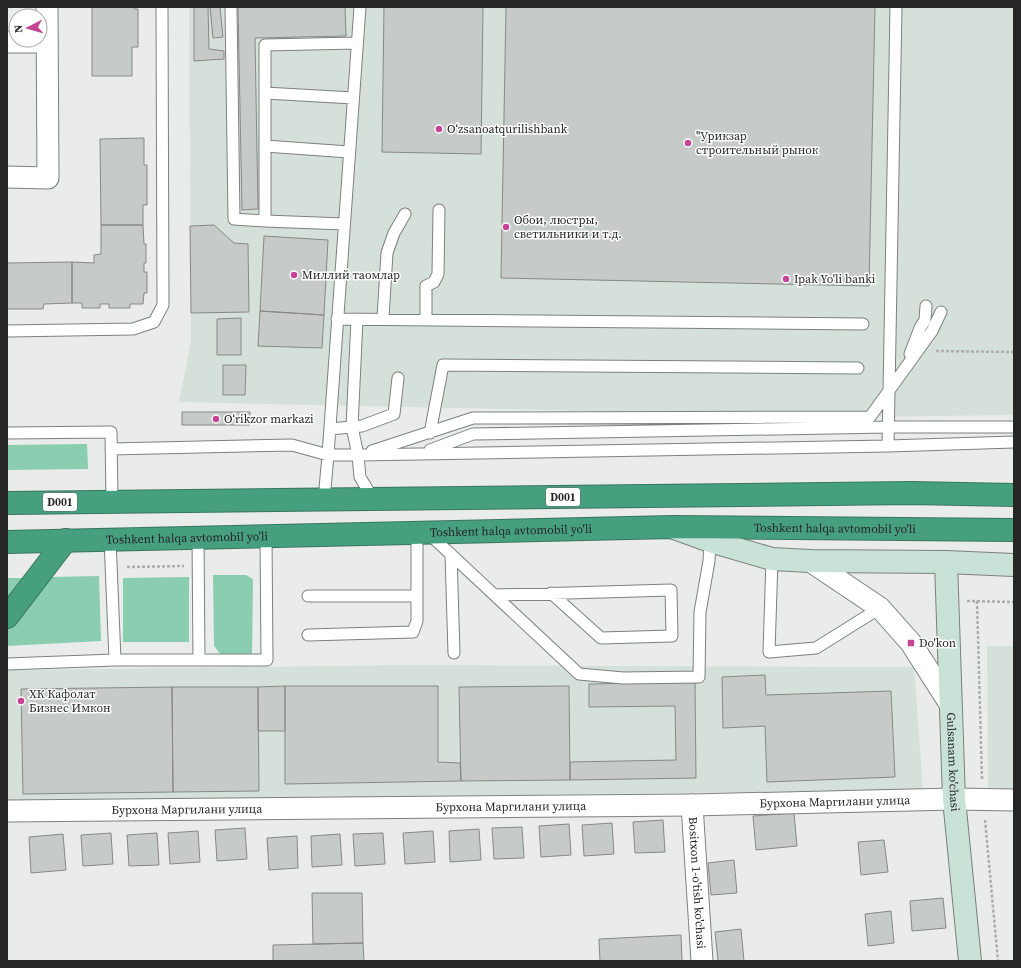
<svg xmlns="http://www.w3.org/2000/svg" width="1021" height="968" viewBox="0 0 1021 968" font-family="'Source Serif 4',serif">
  <style>
    .built { fill: #d5e0db }
    .green { fill: #8acdb0 }
    .building { fill: #c6cac8; stroke: #868987 }
    .lines { fill: none; stroke-linecap: round; stroke-linejoin: round }
    .lane-casing { stroke: #7d807f; stroke-width: 13 }
    .street-casing { stroke: #7d807f; stroke-width: 23 }
    .secondary-casing { stroke: #7d807f; stroke-width: 24 }
    .highway-casing { stroke: #3a755f; stroke-width: 24 }
    .path { stroke: #acaead; stroke-width: 2.5; stroke-dasharray: 3 2; stroke-linecap: butt }
    .lane { stroke: #fff; stroke-width: 11 }
    .street { stroke: #fff; stroke-width: 21 }
    .secondary { stroke: #c8e2d8; stroke-width: 22 }
    .highway { stroke: #46a07e; stroke-width: 22 }
    .poi-dot { fill: #c34594; stroke: #fff; stroke-width: 1.5 }
    .labels { text-anchor: middle; stroke-width: 3; stroke-linejoin: round; paint-order: stroke }
    .shield { fill: #fff; stroke: #666766; stroke-width: 1 }
    .shield-label { font-size: 11px; font-weight: bold; fill: #252625 }
    .poi-label { font-size: 12px; fill: #252625; stroke: #fff; text-anchor: start }
    .street-label { font-size: 12px; fill: #252625; stroke: #fff }
  </style>
  <rect width="100%" height="100%" fill="#e9eceb"/>
  <!-- built -->
  <path class="built" d="M189 7H1014V415L870 417 179 402 191 341Z
    M987 646H1014V794H988Z
    M411 665 914 667 923 790 7 801V670Z"/>
  <!-- green -->
  <path class="green" d="M87 444 88 469 7 470V445Z
    M213 575H246L253 579 252 656H222L214 646Z
    M99 576 101 641 7 646V630L51 577Z
    M189 577V642H123V578Z
    M7 578H29L7 608Z"/>
  <!-- building -->
  <path class="building" d="M92 7H134V9H138V47H132V76H92Z
    M194 7H208L209 49 224 51V59L194 61Z
    M210 7H220L223 37 213 38Z
    M238 7H345L346 36 255 38 258 209 242 210Z
    M384 7H483L481 154 382 152Z
    M506 7H875L869 286 501 278Z
    M144 138V165H147V205H143V225H101L100 139Z
    M101 225H143L144 244H146V263H144V272H147V293H144L143 304H130V308H109V304H100V308H82V303H72V262L94 263V255L101 254Z
    M214 225 234 243 248 244 249 312 191 313 190 226Z
    M264 236 328 240 324 315 260 311Z
    M72 262V303L44 304 43 309H7V263Z
    M260 311 324 315 322 348 258 346Z
    M241 318V355H217V319Z
    M223 365H246L245 395H223Z
    M182 412H250V425H182Z
    M765 675 766 695 891 691 895 777 767 782 765 726 723 728 722 677Z
    M695 682 696 778 570 780V762L676 760 675 706 589 707V684Z
    M285 686V731H258V687Z
    M285 686H438V762L460 763 461 781 285 784Z
    M569 686 570 780 461 781 459 687Z
    M172 687 173 792 23 794 21 689Z
    M172 687H258L259 791 173 792Z
    M794 813 797 846 756 850 753 816Z
    M663 820 665 852 635 853 633 822Z
    M612 823 614 854 584 856 582 825Z
    M569 824 571 855 541 857 539 826Z
    M522 827 524 858 494 859 492 828Z
    M245 828 247 859 217 861 215 830Z
    M479 829 481 860 450 862 449 831Z
    M198 831 200 862 170 864 168 833Z
    M433 831 435 862 405 864 403 833Z
    M111 833 113 864 83 866 81 835Z
    M157 833 159 865 129 866 127 835Z
    M383 833 385 864 355 866 353 834Z
    M63 834 66 870 31 873 29 837Z
    M340 834 342 865 312 867 311 836Z
    M297 836 298 868 269 870 267 838Z
    M884 840 888 872 861 875 858 842Z
    M734 860 737 893 711 895 708 863Z
    M312 893H362L363 943 313 944Z
    M943 898 946 928 912 931 910 901Z
    M891 911 894 943 868 946 865 914Z
    M741 929 744 961H718L715 932Z
    M681 935 682 961H600L599 939Z
    M363 943 364 961H273V945Z"/>
  <g class="lines">
    <!-- lane casing -->
    <g class="lane-casing">
      <path id="lane" d="M231 7 234 219 265 221
        M265 93 353 98
        M265 146 349 152
        M344 224 265 221V45L357 43
        M383 318 387 253 394 233 405 214
        M337 319 863 324
        M357 319 352 427 358 455 360 477 373 499
        M426 319V286L434 282 438 274 439 210
        M7 331 133 329 154 322 163 305 162 7
        M910 354 920 328 925 320 926 306
        M330 429 362 426 394 414 398 378
        M7 433 111 432 112 501
        M430 433 443 365 858 368
        M888 446 896 7
        M111 449 292 445 328 455H358L888 446 1014 442
        M430 450 473 434 888 427H1014
        M372 451 473 418 870 417 932 331 941 312
        M324 500 328 455 360 7
        M428 533 579 674 623 678 699 677 700 612 709 561 710 541
        M110 539 115 660
        M451 554 454 653
        M772 559 769 652 816 648 880 608
        M495 595 671 590 672 636 601 638 551 593
        M308 596H416
        M308 635 413 632 417 621V533
        M199 660H267L266 536
        M7 664 115 660H199L198 537"/>
    </g>
    <!-- street casing -->
    <g class="street-casing">
      <g id="street">
        <path d="M7 42H47"/>
        <path d="M7 177 48 178 47 7"/>
        <path d="M810 561 880 608 911 643 950 704"/>
        <path id="s1" d="M692 805 702 961"/>
        <path id="s2" d="M7 811 692 805 954 799 1014 800"/>
      </g>
    </g>
    <!-- secondary casing -->
    <g class="secondary-casing">
      <g id="secondary">
        <path d="M674 528 710 541 772 559 810 561 946 562 1014 565"/>
        <path id="s3" d="M946 562 954 799 970 961"/>
      </g>
    </g>
    <!-- highway casing -->
    <g class="highway-casing">
      <g id="highway">
        <path d="M7 503 911 493 1014 495"/>
        <path id="s4" d="M7 542 673 527 1014 530"/>
        <path d="M7 617 66 540"/>
      </g>
    </g>
    <!-- path -->
    <path class="path" d="M936 351 1014 352
      M127 567 184 566
      M967 601 1014 602
      M977 601 982 779
      M985 820 998 961"/>
    <!-- lane -->
    <use href="#lane" class="lane"/>
    <!-- street -->
    <use href="#street" class="street"/>
    <!-- secondary -->
    <use href="#secondary" class="secondary"/>
    <!-- highway -->
    <use href="#highway" class="highway"/>
  </g>
  <!-- markers -->
  <g class="poi-dot">
    <circle cx="439" cy="129" r="4"/>
    <circle cx="688" cy="143" r="4"/>
    <circle cx="506" cy="227" r="4"/>
    <circle cx="294" cy="275" r="4"/>
    <circle cx="786" cy="279" r="4"/>
    <circle cx="216" cy="419" r="4"/>
    <rect x="907" y="639" width="8" height="8" rx="2"/>
    <circle cx="21" cy="701" r="4"/>
  </g>
  <g class="labels">
    <!-- shield labels -->
    <g class="shield">
      <rect x="546" y="488" width="34" height="18" rx="3"/>
      <rect x="43" y="493" width="34" height="18" rx="3"/>
    </g>
    <g class="shield-label">
      <text x="563" y="501">D001</text>
      <text x="60" y="506">D001</text>
    </g>
    <!-- poi labels -->
    <g class="poi-label">
      <text x="447" y="133">Oʻzsanoatqurilishbank</text>
      <text x="696" y="140">"Урикзар<tspan x="696" dy="14">строительный рынок</tspan></text>
      <text x="514" y="224">Обои, люстры,<tspan x="514" dy="14">светильники и т.д.</tspan></text>
      <text x="302" y="279">Миллий таомлар</text>
      <text x="794" y="283">Ipak Yo'li banki</text>
      <text x="224" y="423">Oʻrikzor markazi</text>
      <text x="919" y="647">Do'kon</text>
      <text x="29" y="698">ХК Кафолат<tspan x="29" dy="14">Бизнес Имкон</tspan></text>
    </g>
    <!-- street labels -->
    <g class="street-label">
      <text dy="4" stroke="none"><textPath href="#s4" startOffset="828">Toshkent halqa avtomobil yo'li</textPath></text>
      <text dy="4" stroke="none"><textPath href="#s4" startOffset="504">Toshkent halqa avtomobil yo'li</textPath></text>
      <text dy="4" stroke="none"><textPath href="#s4" startOffset="180">Toshkent halqa avtomobil yo'li</textPath></text>
      <text dy="4" stroke="none"><textPath href="#s3" startOffset="200">Gulsanam ko'chasi</textPath></text>
      <text dy="4" stroke="none"><textPath href="#s2" startOffset="828">Бурхона Маргилани улица</textPath></text>
      <text dy="4" stroke="none"><textPath href="#s2" startOffset="504">Бурхона Маргилани улица</textPath></text>
      <text dy="4" stroke="none"><textPath href="#s2" startOffset="180">Бурхона Маргилани улица</textPath></text>
      <text dy="4" stroke="none"><textPath href="#s1" startOffset="78">Bositxon 1-o'tish ko'chasi</textPath></text>
    </g>
  </g>
  <!-- border -->
  <rect width="1021" height="968" fill="none" stroke="#252625" stroke-width="16"/>
  <!-- north arrow -->
  <g transform="translate(28 28) rotate(264)"><circle r="19" fill="#ffffff" stroke="#a8a8a8"/>
  <path d="M0-3L7 15L0 10L-7 15Z" fill="#c34594"/>
  <text y="-6" font-size="11" font-weight="bold" text-anchor="middle" fill="#252625">N</text>
  </g>
</svg>
